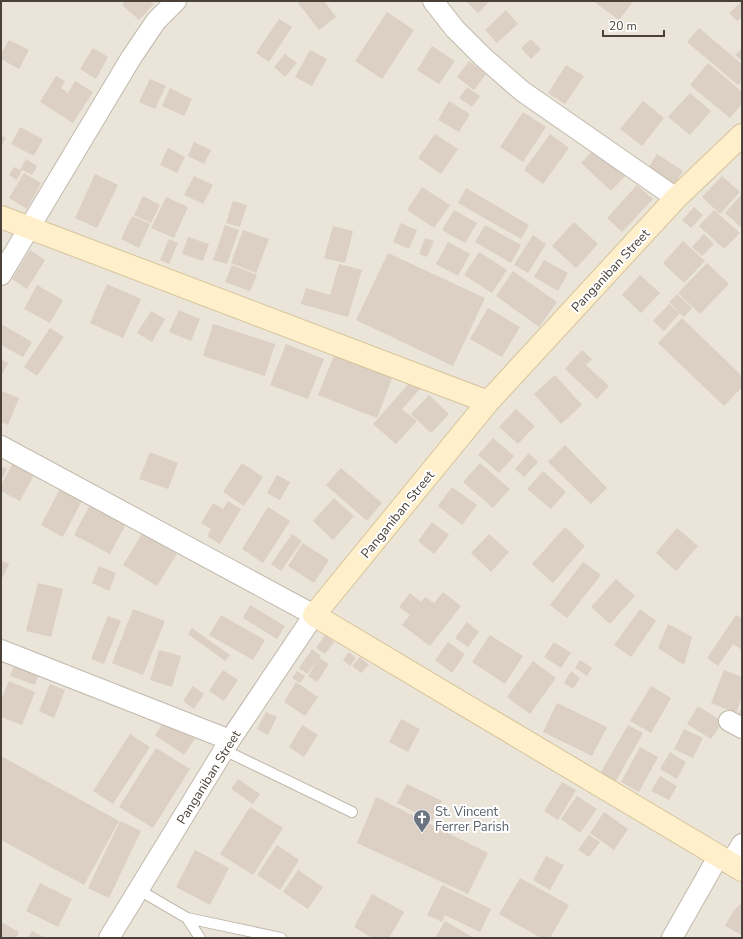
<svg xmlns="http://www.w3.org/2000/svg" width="743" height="939" viewBox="0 0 743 939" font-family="'Nunito Sans',sans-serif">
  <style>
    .residential { fill: #eae4d9 }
    .building { fill: #dbd0c3 }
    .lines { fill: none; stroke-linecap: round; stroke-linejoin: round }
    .lane-casing { stroke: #c2b9ad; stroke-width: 12 }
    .street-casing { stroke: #c2b9ad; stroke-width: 22 }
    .secondary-casing { stroke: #d6c49a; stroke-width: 24 }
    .lane { stroke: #fff; stroke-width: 10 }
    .street { stroke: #fff; stroke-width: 20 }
    .secondary { stroke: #fff0cb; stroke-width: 22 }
    .labels { text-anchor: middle; stroke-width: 4; stroke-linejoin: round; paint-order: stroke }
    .street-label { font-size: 13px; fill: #4a4238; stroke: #fff }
    .worship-label { font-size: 13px; fill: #5b616d; stroke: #fff; text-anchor: start }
  </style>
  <rect width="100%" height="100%" fill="#f6f2eb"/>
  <!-- residential -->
  <path class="residential" d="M1 1H742V938H1Z"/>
  <!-- building -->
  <path class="building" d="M125 1H150L154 4 139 20 122 5Z
    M301 1H324L336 17 319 30 298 3Z
    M466 1H490L478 13Z
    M593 1H630L632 3 619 20Z
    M742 1V17L737 21 729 13Z
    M506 10 518 24 497 43 485 30Z
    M387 12 414 30 382 79 355 61Z
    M279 19 292 27 269 62 256 53Z
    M699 28 742 64V81L738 85 687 42Z
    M531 39 541 49 531 59 521 48Z
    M9 40 29 50 19 69 1 59V54Z
    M432 46 455 61 439 84 417 70Z
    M93 48 108 57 96 79 80 69Z
    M742 48V61L735 55Z
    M310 50 327 59 312 86 295 77Z
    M285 54 297 63 285 77 274 67Z
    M469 61 486 74 474 90 457 77Z
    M708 63 742 92V104L730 118 690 85Z
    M566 65 584 76 565 104 548 93Z
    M56 76 65 81 61 88 68 93 75 81 93 92 73 123 40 102Z
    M150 79 166 86 155 109 139 102Z
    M467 87 480 96 472 107 459 98Z
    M170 88 192 99 184 116 162 106Z
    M690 93 711 111 690 135 668 117Z
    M449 101 470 114 459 132 438 120Z
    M643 101 664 118 642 146 620 129Z
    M523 112 546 127 523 162 500 147Z
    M20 127 43 139 34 156 11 144Z
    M435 134 458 149 441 174 418 158Z
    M550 134 569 148 543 184 524 170Z
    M1 136 6 138 1 147Z
    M194 142 211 150 204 164 188 156Z
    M596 147 626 175 611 191 581 163Z
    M168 148 185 157 177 173 160 165Z
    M657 154 683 171 674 185 648 168Z
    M26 159 37 166 32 175 22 170 17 180 9 175 14 167 20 170Z
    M24 173 41 183 27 209 9 198Z
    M95 174 118 185 97 228 75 218Z
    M194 176 213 185 203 204 184 195Z
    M722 176 740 192 720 214 702 197Z
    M637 185 653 199 622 232 607 218Z
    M422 187 450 205 434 228 407 210Z
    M466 188 529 225 521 239 458 203Z
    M742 194V228L725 213Z
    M143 196 160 205 151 223 134 215Z
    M166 197 188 207 174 238 151 228Z
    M233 201 247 205 240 227 226 223Z
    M694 207 703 215 691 228 682 220Z
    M454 210 477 223 465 243 442 230Z
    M714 210 740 233 724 249 699 226Z
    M132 216 150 224 139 248 121 239Z
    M574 222 598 244 576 268 552 246Z
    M401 223 417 230 409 249 393 242Z
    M225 225 239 230 227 264 213 260Z
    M485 225 521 245 511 263 475 242Z
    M333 226 353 231 345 263 324 258Z
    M243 230 269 239 256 273 231 263Z
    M704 234 714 244 702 256 692 247Z
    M533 235 546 244 528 273 514 265Z
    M188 237 209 244 203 261 182 254Z
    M425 238 434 241 427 257 419 254Z
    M169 239 178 243 169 264 160 260Z
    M683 241 705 261 684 283 663 263Z
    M448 242 470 254 458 276 436 264Z
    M30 250 45 260 27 289 12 279Z
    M479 252 507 270 492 293 464 275Z
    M388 253 485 298 453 366 356 320Z
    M544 260 568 273 558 291 534 277Z
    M707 263 729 284 700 314 678 293Z
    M339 264 362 270 348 317 301 304 306 288 330 295Z
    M232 265 257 275 250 291 225 282Z
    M513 271 557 302 539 327 496 296Z
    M640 275 660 293 641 313 622 295Z
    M107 284 141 299 123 338 90 323Z
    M37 285 63 300 50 323 24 309Z
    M677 294 692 308 684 317 669 302Z
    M669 304 680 313 664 331 653 321Z
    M488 308 520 327 502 357 470 339Z
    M179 310 200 319 191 341 169 332Z
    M151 311 165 319 152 342 137 333Z
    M682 318 742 376V387L724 406 658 343Z
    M1 324 32 342 23 357 1 345Z
    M213 324 275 344 265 376 203 356Z
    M50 328 64 337 37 376 24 367Z
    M286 344 324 359 308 399 270 385Z
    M582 350 592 359 586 365 609 386 597 399 565 369Z
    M335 353 393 376 377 418 318 395Z
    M1 359 8 363 1 377Z
    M555 375 582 405 561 424 534 394Z
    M413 379 422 387 402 409 417 421 396 444 373 424Z
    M2 391 19 398 8 425 1 422Z
    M429 395 449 414 431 433 411 414Z
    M516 409 535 426 518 444 499 427Z
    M493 438 514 456 499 473 478 455Z
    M565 445 607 488 591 504 548 462Z
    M150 452 178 463 168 489 139 479Z
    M529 453 538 462 524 477 515 469Z
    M13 463 34 475 20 501 1 491V485Z
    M242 463 263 477 244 506 223 492Z
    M480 463 510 489 493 508 463 482Z
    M1 466 7 469 1 481Z
    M341 468 382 503 367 521 326 485Z
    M543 471 566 492 551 509 527 489Z
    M277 475 290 482 280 500 267 493Z
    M61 487 83 499 63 537 41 525Z
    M452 487 477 505 462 525 438 506Z
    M334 498 354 516 333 540 313 521Z
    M228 501 241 509 220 544 207 536 211 529 201 523 213 503 223 509Z
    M91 503 127 522 110 554 74 535Z
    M268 507 290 521 263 563 242 549Z
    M432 522 449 535 434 554 418 541Z
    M565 527 585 546 553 583 532 564Z
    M677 528 698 546 676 571 656 553Z
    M143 532 177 554 157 586 123 565Z
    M292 534 302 541 281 571 271 564Z
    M489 534 509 552 491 572 471 553Z
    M303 543 329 560 314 583 288 566Z
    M1 560 9 564 1 581Z
    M583 562 601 575 567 618 550 605Z
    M99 566 116 573 109 591 92 583Z
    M616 579 635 596 610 624 591 607Z
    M38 583 63 589 51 637 26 631Z
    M443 592 461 606 430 646 402 625 410 615 399 607 410 593 421 602 425 597 434 603Z
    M250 605 285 626 277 639 243 618Z
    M133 609 165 621 143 675 112 663Z
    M640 609 656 621 631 657 614 645Z
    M221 615 265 640 253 660 209 635Z
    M736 615 742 618V650L733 644 718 666 707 658Z
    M108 616 121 621 104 664 91 659Z
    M467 622 479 632 468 647 455 638Z
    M668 624 692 637 684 665 658 648Z
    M192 628 230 655 225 661 188 634Z
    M325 635 334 642 325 654 316 648Z
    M490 635 523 656 505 684 472 662Z
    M448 642 465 654 452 673 435 660Z
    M554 642 571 653 561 668 544 657Z
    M312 649 321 656 307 674 299 668Z
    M159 650 181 656 172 687 150 680Z
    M349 652 356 658 350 666 343 660Z
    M360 657 369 665 361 673 352 666Z
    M319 658 329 664 317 682 308 676Z
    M580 660 592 668 587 676 575 668Z
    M16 661 40 671 35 685 10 676Z
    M533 661 556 678 530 714 507 697Z
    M223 670 238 680 224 701 209 691Z
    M724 670 742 677V697L736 713 711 703Z
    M297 671 305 676 300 683 292 678Z
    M571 671 580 678 573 689 564 683Z
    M9 681 35 692 22 725 1 717V700Z
    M296 682 318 697 305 716 284 702Z
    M50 684 65 690 54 718 39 711Z
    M193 686 204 694 194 709 183 701Z
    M651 686 671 698 651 733 630 721Z
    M557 703 607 727 592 756 543 732Z
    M698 706 723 722 711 739 687 724Z
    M742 707V718L737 715Z
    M266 712 277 717 268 735 257 729Z
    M166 719 195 739 184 755 155 735Z
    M401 719 420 729 408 752 389 742Z
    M302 725 318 735 304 757 289 747Z
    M628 725 643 733 613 786 598 777Z
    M684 729 703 738 693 758 674 749Z
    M130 734 150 747 113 804 93 791Z
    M640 747 658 757 639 792 621 782Z
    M156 748 190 769 153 828 119 807Z
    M670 752 686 762 677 779 660 769Z
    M1 756 119 821 84 885 1 840Z
    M660 776 677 786 669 800 651 791Z
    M238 779 260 794 253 804 231 789Z
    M562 782 576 790 558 820 544 811Z
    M407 784 442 801 432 821 397 803Z
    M577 796 597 809 580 833 561 819Z
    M376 797 488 853 468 894 357 843Z
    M250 807 283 828 253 875 220 854Z
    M604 812 628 829 614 850 590 833Z
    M120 821 141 831 109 898 88 888Z
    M589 835 600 842 589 857 578 850Z
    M277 845 299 860 280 890 257 875Z
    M195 850 229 868 210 905 176 887Z
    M546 856 564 865 550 890 533 880Z
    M298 870 323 887 308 909 283 892Z
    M520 878 569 905 550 938H541L499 914Z
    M40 883 72 899 58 927 26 911Z
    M442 885 491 909 480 932 445 915 442 922 427 915Z
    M372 894 404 912 389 938H372L354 927Z
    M742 903V935L725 926 734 910Z
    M445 921 474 938H435Z
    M1 922 19 932 16 938H1Z
    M32 931 46 938H28Z"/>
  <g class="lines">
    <!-- lane casing -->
    <g class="lane-casing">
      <path id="lane" d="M224 750 352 812
        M139 890 187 918 281 938
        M187 918 200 938"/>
    </g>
    <!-- street casing -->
    <g class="street-casing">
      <path id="street" d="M433 1 455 29 483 57 522 91 676 198
        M1 275 131 58 156 21 176 1
        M1 446 314 615 230 740 109 938
        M1 650 230 740
        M729 721 742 728
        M730 864 742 844
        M672 938 718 857"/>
    </g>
    <!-- secondary casing -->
    <g class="secondary-casing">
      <path id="secondary" d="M742 135 676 198 488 402 314 615 742 870
        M1 217 488 402"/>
    </g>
    <!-- lane -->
    <use href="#lane" class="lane"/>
    <!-- street -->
    <use href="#street" class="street"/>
    <!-- secondary -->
    <use href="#secondary" class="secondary"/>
  </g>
  <!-- icons -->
  <defs>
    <g id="church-pin" transform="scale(0.9)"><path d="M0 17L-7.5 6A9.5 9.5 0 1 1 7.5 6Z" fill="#6b7280" stroke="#fff"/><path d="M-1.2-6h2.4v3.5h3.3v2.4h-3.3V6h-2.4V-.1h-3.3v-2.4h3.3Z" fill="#fff"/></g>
  </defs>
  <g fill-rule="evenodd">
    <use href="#church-pin" x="422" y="818"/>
  </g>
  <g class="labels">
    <!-- street labels -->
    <g class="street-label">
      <text transform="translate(610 270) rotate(-47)" y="5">Panganiban Street</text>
      <text transform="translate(397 514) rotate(-51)" y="5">Panganiban Street</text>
      <text transform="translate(208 777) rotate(-58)" y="5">Panganiban Street</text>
    </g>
    <!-- worship labels -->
    <g class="worship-label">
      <text x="435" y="816">St. Vincent<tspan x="435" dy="15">Ferrer Parish</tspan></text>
    </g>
  </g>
  <!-- border -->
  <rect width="743" height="939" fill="none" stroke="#4a4238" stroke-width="4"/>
  <!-- scale -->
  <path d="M603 30v6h61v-6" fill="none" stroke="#4a4238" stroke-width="2"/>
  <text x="609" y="30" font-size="12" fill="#4a4238" stroke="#ffffff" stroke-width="3" paint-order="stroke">20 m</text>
</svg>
